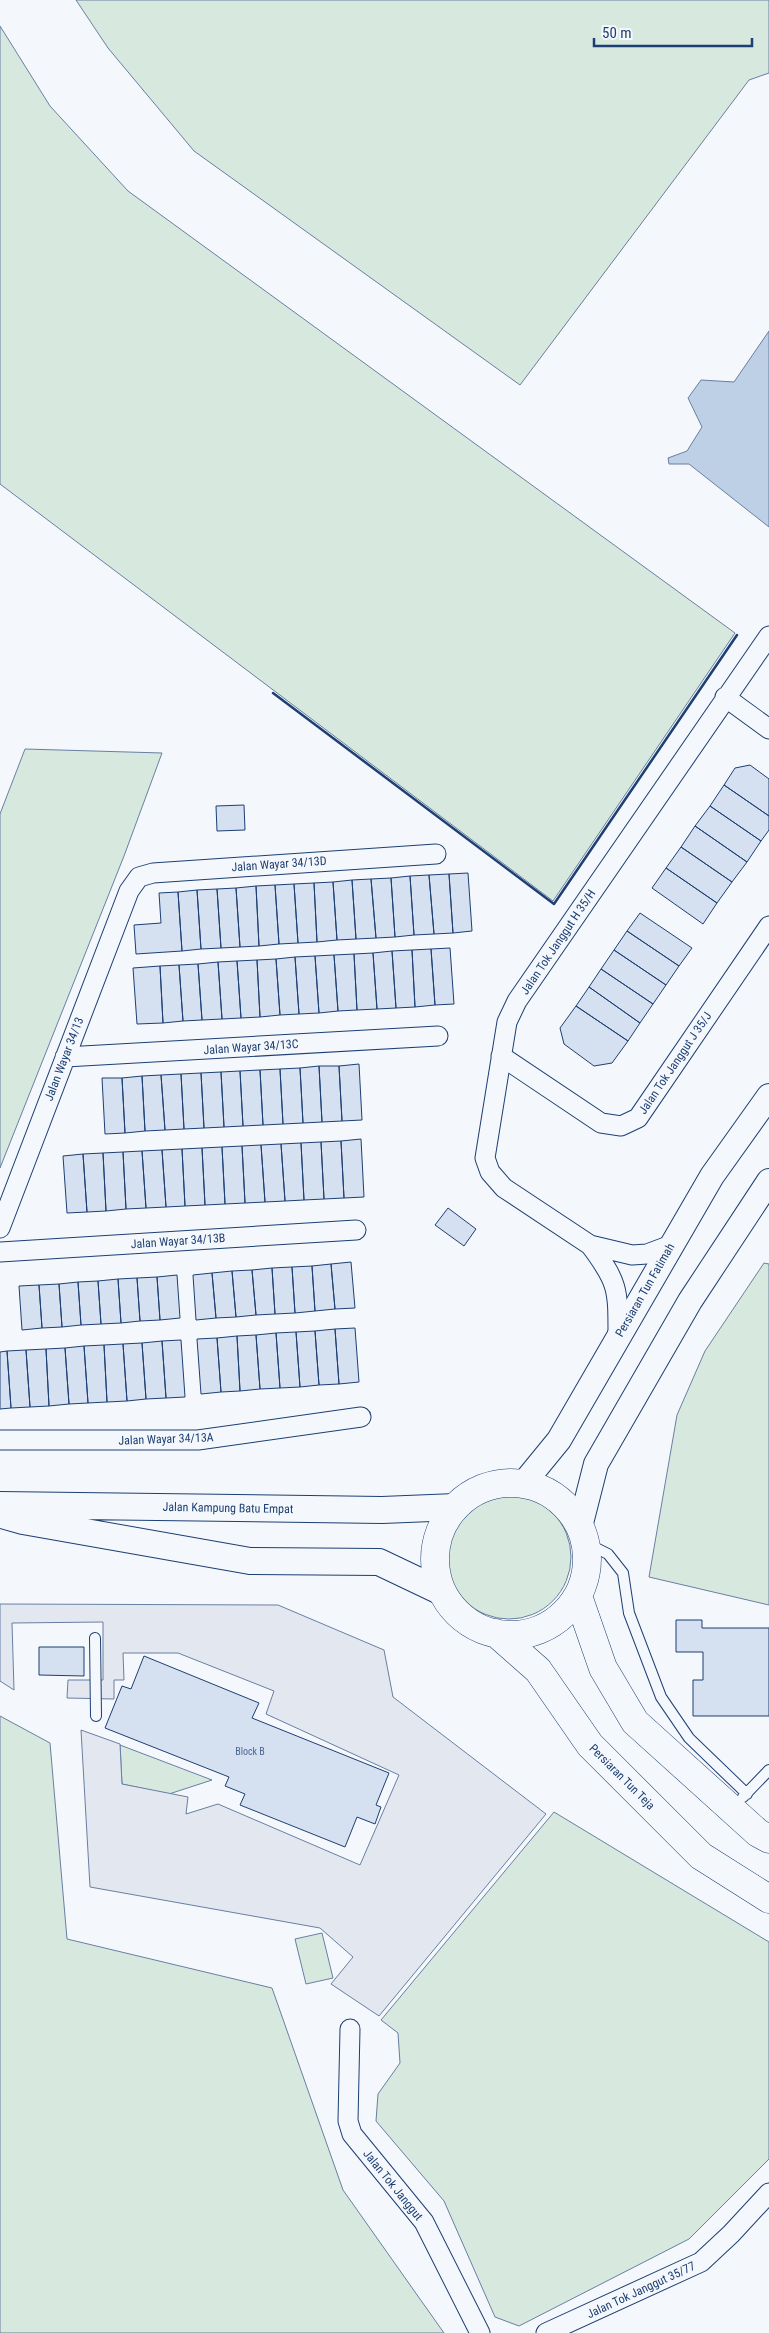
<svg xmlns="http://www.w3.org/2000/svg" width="769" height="2333" viewBox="0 0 769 2333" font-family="'Roboto Condensed',sans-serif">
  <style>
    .green { fill: #d7e8df; stroke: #687fa3 }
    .parking { fill: #e3e8f0; stroke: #687fa3 }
    .water { fill: #bed0e5; stroke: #687fa3 }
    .building { fill: #d5e0f0; stroke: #1d3f73 }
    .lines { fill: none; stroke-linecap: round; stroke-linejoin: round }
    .service-casing { stroke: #1d3f73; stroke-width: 12 }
    .minor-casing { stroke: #1d3f73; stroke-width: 21 }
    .tertiary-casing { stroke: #1d3f73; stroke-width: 26 }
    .secondary-casing { stroke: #1d3f73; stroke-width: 28 }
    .primary-casing { stroke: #1d3f73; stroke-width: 29 }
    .service { stroke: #f4f7fb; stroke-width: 10 }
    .minor { stroke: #f4f7fb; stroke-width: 19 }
    .tertiary { stroke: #f4f7fb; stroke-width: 24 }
    .secondary { stroke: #f4f7fb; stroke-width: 26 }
    .primary { stroke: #f4f7fb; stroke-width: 28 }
    .wall { stroke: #1d3f73; stroke-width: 2.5 }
    .labels { text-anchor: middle; stroke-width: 4; stroke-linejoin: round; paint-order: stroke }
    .number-label { font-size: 10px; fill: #4b6792 }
    .street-label { font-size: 12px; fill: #1d3f73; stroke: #f4f7fb }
  </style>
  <rect width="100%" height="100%" fill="#f4f7fb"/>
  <!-- green -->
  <path class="green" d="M76 0H769V73L749 80 520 385 194 151 108 48Z
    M0 26 50 106 128 191 735 633 553 901 0 484Z
    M25 749 162 753 124 856 0 1168V814Z
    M764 1263 769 1264V1605L649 1577 677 1415 705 1351Z
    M447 1557a62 62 0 1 1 124 0a62 62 0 1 1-124 0Z
    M0 1716 50 1743 67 1939 272 1988 343 2190 444 2333H0Z
    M120 1745 212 1780 169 1794 122 1784Z
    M554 1812 769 1942V2159L689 2239 519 2326 495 2317 444 2201 376 2121 378 2094 400 2063 398 2033 381 2020Z
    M322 1933 333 1978 306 1984 295 1939Z"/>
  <!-- parking -->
  <path class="parking" d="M0 1604 278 1605 384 1650 393 1697 546 1814 379 2016 331 1984 353 1957 320 1928 90 1887 81 1730 120 1744 122 1784 188 1797 186 1814 218 1804 360 1865 399 1775 266 1714 274 1691 178 1653H123L124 1680H114V1699L67 1698 68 1680H103V1622L12 1623 14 1690 0 1681Z"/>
  <!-- water -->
  <path class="water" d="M769 331V527L689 464H669L668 458 687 451 702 427 688 398 701 380 734 382Z"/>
  <!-- building -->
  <path class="building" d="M750 765 769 779V816L724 785 735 768Z
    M724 785 769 816V830L761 841 710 806Z
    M244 805 245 830 217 831 216 806Z
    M710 806 761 841 747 862 695 826Z
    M695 826 747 862 732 882 681 847Z
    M681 847 732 882 717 903 666 868Z
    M666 868 717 903 703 924 652 888Z
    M468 873 472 931 453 933 449 874Z
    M449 874 453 933 434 934 429 875Z
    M429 875 434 934 414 935 410 876Z
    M410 876 414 935 395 937 391 878Z
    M391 878 395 937 376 938 371 879Z
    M371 879 376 938 356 939 352 880Z
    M352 880 356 939 337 940 333 882Z
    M333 882 337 940 317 942 314 883Z
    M314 883 317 942 298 943 294 884Z
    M294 884 298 943 279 944 275 885Z
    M275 885 279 944 259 946 256 886Z
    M256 886 259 946 240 947 236 888Z
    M236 888 240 947 221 948 217 889Z
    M217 889 221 948 201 949 197 890Z
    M197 890 201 949 182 951 178 892Z
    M178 892 182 951 136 954 134 925 161 923 159 893Z
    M640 913 692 948 679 966 627 931Z
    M627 931 679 966 666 985 614 950Z
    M450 948 454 1004 435 1005 431 949Z
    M431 949 435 1005 415 1007 412 950Z
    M412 950 415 1007 396 1008 392 951Z
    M614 950 666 985 653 1004 601 969Z
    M392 951 396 1008 377 1009 373 953Z
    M373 953 377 1009 357 1010 354 954Z
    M354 954 357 1010 338 1011 334 955Z
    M334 955 338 1011 319 1013 315 956Z
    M315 956 319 1013 299 1014 295 957Z
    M295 957 299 1014 280 1015 276 959Z
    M276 959 280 1015 260 1017 257 960Z
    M257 960 260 1017 241 1018 237 961Z
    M237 961 241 1018 222 1019 218 962Z
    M218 962 222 1019 202 1020 198 964Z
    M198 964 202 1020 183 1021 179 965Z
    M179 965 183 1021 163 1023 160 966Z
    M160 966 163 1023 137 1024 133 968Z
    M601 969 653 1004 640 1023 589 987Z
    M589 987 640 1023 628 1041 576 1006Z
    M576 1006 628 1041 612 1063 594 1066 564 1044 560 1028Z
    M359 1064 362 1120 342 1121 339 1066Z
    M319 1066 322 1122 303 1123 300 1068Z
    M319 1066H339L342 1121 322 1122Z
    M300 1068 303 1123 283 1124 280 1069Z
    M280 1069 283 1124 263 1125 260 1070Z
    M260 1070 263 1125 243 1126 240 1071Z
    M240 1071 243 1126 224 1127 221 1072Z
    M221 1072 224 1127 204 1128 201 1073Z
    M201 1073 204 1128 184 1129 181 1074Z
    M181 1074 184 1129 165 1130 161 1075Z
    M161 1075 165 1130 145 1131 142 1076Z
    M142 1076 145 1131 125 1133 122 1078Z
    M102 1078H122L125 1133 105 1134Z
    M361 1139 364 1197 344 1198 341 1141Z
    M341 1141 344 1198 324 1199 321 1142Z
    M321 1142 324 1199 304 1200 301 1143Z
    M301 1143 304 1200 285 1201 281 1144Z
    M281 1144 285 1201 265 1202 261 1145Z
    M261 1145 265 1202 245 1203 242 1146Z
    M242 1146 245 1203 225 1204 222 1147Z
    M222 1147 225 1204 205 1205 202 1148Z
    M202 1148 205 1205 185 1206 182 1149Z
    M182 1149 185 1206 166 1207 162 1150Z
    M162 1150 166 1207 146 1208 142 1151Z
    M142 1151 146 1208 126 1209 123 1152Z
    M123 1152 126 1209 106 1211 103 1153Z
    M103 1153 106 1211 87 1212 83 1154Z
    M83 1154 87 1212 67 1213 63 1156Z
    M448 1208 476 1229 464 1246 435 1225Z
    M351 1262 355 1308 335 1309 331 1264Z
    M331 1264 335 1309 315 1311 312 1266Z
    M312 1266 315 1311 295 1313 292 1267Z
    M292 1267 295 1313 275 1314 272 1268Z
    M272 1268 275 1314 256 1315 252 1270Z
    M252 1270 256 1315 236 1317 232 1271Z
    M232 1271 236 1317 216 1318 212 1273Z
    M212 1273 216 1318 196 1320 193 1275Z
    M177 1275 180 1318 160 1320 157 1277Z
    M157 1277 160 1320 140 1321 137 1278Z
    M137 1278 140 1321 121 1323 118 1279Z
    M118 1279 121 1323 101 1324 98 1281Z
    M98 1281 101 1324 81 1325 78 1282Z
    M78 1282 81 1325 62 1327 59 1284Z
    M59 1284 62 1327 42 1328 39 1285Z
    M39 1285 42 1328 22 1330 19 1286Z
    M355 1328 359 1382 339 1384 335 1329Z
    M335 1329 339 1384 319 1385 315 1331Z
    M315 1331 319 1385 300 1387 296 1332Z
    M296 1332 300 1387 280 1388 276 1333Z
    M276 1333 280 1388 260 1389 256 1335Z
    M256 1335 260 1389 240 1391 237 1336Z
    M237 1336 240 1391 221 1392 217 1338Z
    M217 1338 221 1392 201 1394 197 1339Z
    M181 1340 185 1397 166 1398 162 1341Z
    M162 1341 166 1398 146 1399 142 1343Z
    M142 1343 146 1399 127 1401 123 1344Z
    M123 1344 127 1401 107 1402 104 1345Z
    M104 1345 107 1402 88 1403 84 1346Z
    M84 1346 88 1403 69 1404 65 1348Z
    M65 1348 69 1404 49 1406 46 1349Z
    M46 1349 49 1406 30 1407 26 1350Z
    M26 1350 30 1407 11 1408 7 1351Z
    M7 1351 11 1408 0 1409V1352Z
    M676 1620H702V1628H769V1716H693V1680H703V1652H676Z
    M39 1647H84V1676L39 1675Z
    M144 1656 259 1703 252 1718 389 1773 376 1805 381 1807 375 1824 357 1817 345 1847 240 1805 245 1794 225 1786 229 1777 105 1728 122 1686 131 1689Z"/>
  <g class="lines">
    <!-- service casing -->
    <g class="service-casing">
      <path id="service" d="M586 1543 608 1554 623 1573 629 1613 661 1697 689 1738 747 1794
        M95 1638 96 1716
        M743 1797 769 1770"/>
    </g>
    <!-- minor casing -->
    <g class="minor-casing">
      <path id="minor" d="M725 697 769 729
        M501 1056 601 1123 621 1126 638 1118 769 926
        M65 1057 438 1036
        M0 1228 129 891 139 877 153 873 436 854
        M590 1245C618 1282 618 1289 618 1334
        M671 1245 647 1254 632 1255 590 1245 504 1188 490 1172 485 1158 507 1022 517 1001 769 636
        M0 1252 356 1230
        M0 1440H198L361 1417
        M350 2029 348 2121 352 2134 424 2222 480 2333
        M546 2333 701 2262 731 2234 769 2193"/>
    </g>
    <!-- tertiary casing -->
    <g class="tertiary-casing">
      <path id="tertiary" d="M523 1484 559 1440 712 1176 769 1096
        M580 1527 596 1464 690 1301 769 1181"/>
    </g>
    <!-- secondary casing -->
    <g class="secondary-casing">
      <path id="secondary" d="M0 1505 382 1510 456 1507
        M2 1515 23 1521 250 1561 379 1562 442 1592"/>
    </g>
    <!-- primary casing -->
    <g class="primary-casing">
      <path id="primary" d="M435 1559a76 76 0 1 1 152 0a76 76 0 1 1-152 0Z
        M578 1596 603 1668 635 1722 758 1833 769 1839
        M496 1633 538 1670 590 1745 701 1856 769 1899"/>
    </g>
    <!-- service -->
    <use href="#service" class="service"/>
    <!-- minor -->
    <use href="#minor" class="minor"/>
    <!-- tertiary -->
    <use href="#tertiary" class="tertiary"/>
    <!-- secondary -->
    <use href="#secondary" class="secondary"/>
    <!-- primary -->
    <use href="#primary" class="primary"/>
    <!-- wall -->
    <path class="wall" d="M273 693 554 904 737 635"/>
  </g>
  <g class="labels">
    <!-- number labels -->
    <g class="number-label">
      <text x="250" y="1755">Block B</text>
    </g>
    <!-- street labels -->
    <g class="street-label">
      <text transform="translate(279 864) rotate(-4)" y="4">Jalan Wayar 34/13D</text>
      <text transform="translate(558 942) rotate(-56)" y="4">Jalan Tok Janggut H 35/H</text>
      <text transform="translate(251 1047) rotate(-4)" y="4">Jalan Wayar 34/13C</text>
      <text transform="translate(64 1059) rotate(-69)" y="4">Jalan Wayar 34/13</text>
      <text transform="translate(675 1063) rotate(-56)" y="4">Jalan Tok Janggut J 35/J</text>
      <text transform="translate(178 1241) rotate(-4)" y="4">Jalan Wayar 34/13B</text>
      <text transform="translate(645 1290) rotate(-60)" y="4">Persiaran Tun Fatimah</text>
      <text transform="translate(166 1439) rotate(-2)" y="4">Jalan Wayar 34/13A</text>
      <text transform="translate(228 1508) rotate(1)" y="4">Jalan Kampung Batu Empat</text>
      <text transform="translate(622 1777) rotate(45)" y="4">Persiaran Tun Teja</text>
      <text transform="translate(393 2185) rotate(51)" y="4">Jalan Tok Janggut</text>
      <text transform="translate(641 2290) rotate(-25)" y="4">Jalan Tok Janggut 35/77</text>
    </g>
  </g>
  <!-- scale -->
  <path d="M594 38v8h158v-8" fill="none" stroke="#1d3f73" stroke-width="2.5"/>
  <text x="602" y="38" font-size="15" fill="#1d3f73" stroke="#f4f7fb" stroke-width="4" paint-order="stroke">50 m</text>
</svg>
